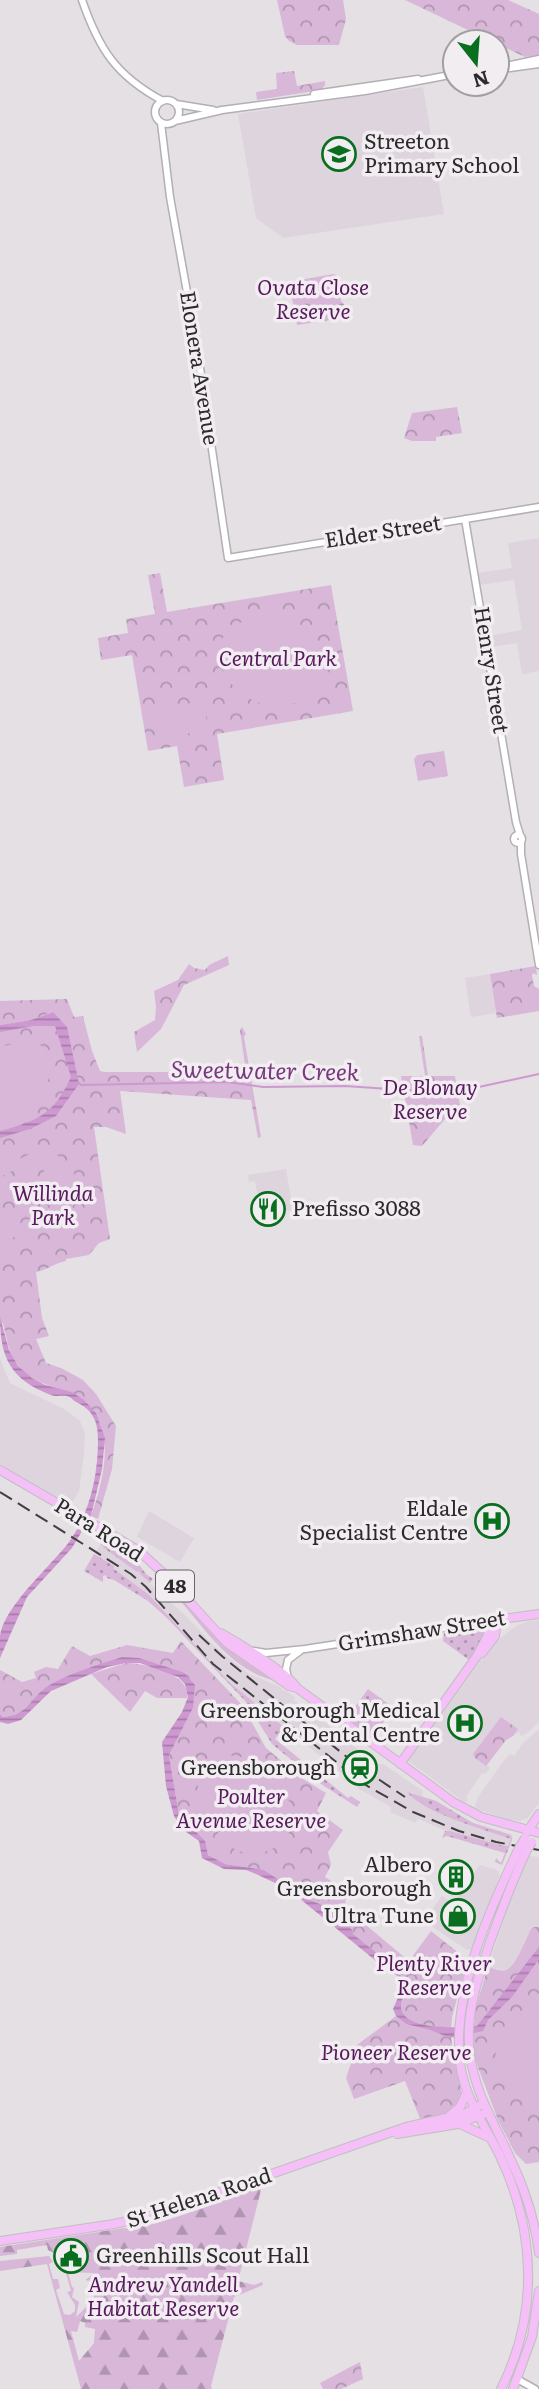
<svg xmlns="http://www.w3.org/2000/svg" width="539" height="2389" viewBox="0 0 539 2389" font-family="Literata,serif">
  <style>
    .built { fill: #ded4de }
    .grass { fill: url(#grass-dots) }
    .forest { fill: url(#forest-firs); fill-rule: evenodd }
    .park { fill: url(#park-crowns) }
    .garden { fill: #d8b7d9 }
    .water { fill: url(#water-rules) }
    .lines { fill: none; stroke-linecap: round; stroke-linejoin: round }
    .stream { stroke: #ce98d0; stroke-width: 2 }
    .minor-casing { stroke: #b3afb3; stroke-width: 9 }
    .major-casing { stroke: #c0bfc0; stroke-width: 10 }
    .minor { stroke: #fff; stroke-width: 6 }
    .major { stroke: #f5bff8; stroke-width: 8 }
    .rail { stroke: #413f41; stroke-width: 2; stroke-dasharray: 14 7; stroke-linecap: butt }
    .major-bridge-casing { stroke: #c0bfc0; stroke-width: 10; stroke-linecap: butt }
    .major-bridge { stroke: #f5bff8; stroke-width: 8 }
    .labels { text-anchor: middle; stroke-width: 7; stroke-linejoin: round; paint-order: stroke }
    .shield { fill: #f1edf1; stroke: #676467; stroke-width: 2 }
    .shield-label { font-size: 19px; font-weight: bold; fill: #2c2a2c }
    .poi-label { font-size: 21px; fill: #2c2a2c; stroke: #f1edf1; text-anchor: end }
    .park-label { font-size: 21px; font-style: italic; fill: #57185c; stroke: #f1edf1 }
    .street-label { font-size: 21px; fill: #2c2a2c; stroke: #f1edf1 }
    .water-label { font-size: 23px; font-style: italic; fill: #78387c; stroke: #f1edf1 }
  </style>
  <defs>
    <pattern id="grass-dots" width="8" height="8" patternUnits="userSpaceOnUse" patternTransform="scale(1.75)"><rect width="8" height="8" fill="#d8b7d9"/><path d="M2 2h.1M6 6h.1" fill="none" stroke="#af95b0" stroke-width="1.8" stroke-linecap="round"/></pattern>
    <pattern id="forest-firs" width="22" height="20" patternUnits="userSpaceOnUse" patternTransform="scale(1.75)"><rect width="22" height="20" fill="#d8b7d9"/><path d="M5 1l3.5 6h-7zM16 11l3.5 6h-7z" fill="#af95b0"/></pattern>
    <pattern id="park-crowns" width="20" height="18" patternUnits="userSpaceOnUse" patternTransform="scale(1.75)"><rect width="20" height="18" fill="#d8b7d9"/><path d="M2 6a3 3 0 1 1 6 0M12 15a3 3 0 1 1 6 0" fill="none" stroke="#af95b0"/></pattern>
    <pattern id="water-rules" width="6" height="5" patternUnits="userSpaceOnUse" patternTransform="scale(1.75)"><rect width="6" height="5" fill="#ce98d0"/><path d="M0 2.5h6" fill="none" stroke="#a77ca9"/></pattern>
  </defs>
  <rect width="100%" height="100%" fill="#e4e0e4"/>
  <!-- built -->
  <path class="built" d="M423 87 444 214 283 238 256 218 238 114Z
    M539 538V671L522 674 517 643 491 647 489 636 522 630 514 580 480 585 478 573 512 568 508 543Z
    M490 974 496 1013 471 1017 465 978Z
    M286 1169 293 1210 256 1215 253 1208 260 1207 255 1181 249 1182 248 1175Z
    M0 1359 10 1383 66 1410 80 1421 85 1434 84 1453 79 1491 70 1506 0 1465Z
    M149 1511 194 1538 180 1562 137 1537Z
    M101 1544 137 1571H140V1574L188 1618 213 1645 249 1674 278 1686 295 1697 294 1700 310 1714 315 1711 329 1726 362 1753 345 1776 228 1681 157 1605 114 1569 113 1566 94 1554Z
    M539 1620V1722L526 1734 521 1736 519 1732 506 1740 487 1765 490 1768 485 1774 482 1773 466 1797 468 1801 464 1802 408 1761 493 1644 516 1626 529 1621Z
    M539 1729V1803L528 1818 520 1821 509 1820 474 1808 478 1797 505 1759 510 1754 514 1756 523 1743Z
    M377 1764H383L423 1791 422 1797 436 1801 473 1823 510 1834 513 1838 506 1850 446 1831 418 1819 415 1823 390 1812 391 1807 357 1788Z
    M529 1856 539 1857V1927L531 1929 519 1955 509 1969 503 1970 488 1967 512 1895Z
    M480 1865 497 1870 500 1875 472 1949 467 1950 424 1921 442 1896 453 1903Z"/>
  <!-- grass -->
  <path class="grass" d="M106 1535 118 1542 116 1546 134 1558 146 1574 153 1579 150 1583 140 1574 139 1571 137 1572 104 1548 101 1544Z
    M94 1554 114 1566V1569L148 1594 228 1681 284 1727 275 1739 348 1798 351 1796 360 1802 357 1807 321 1784 272 1744 246 1702 168 1619 148 1601 114 1580 107 1578 106 1575 103 1576V1582L84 1571Z
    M480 1628 484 1629 486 1633 469 1660 443 1641 444 1633Z
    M368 1689 394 1708 372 1738 346 1719Z
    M407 1792 436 1801 473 1823 511 1835 512 1840 502 1865 495 1862 496 1858 501 1863 505 1853 447 1836 442 1838 445 1831H450L504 1846H508L511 1839C484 1829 425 1814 407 1792Z"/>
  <!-- forest -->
  <path class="forest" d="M262 2186 238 2281 254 2285 262 2282 263 2285 234 2297 211 2386 212 2389H81L47 2264 0 2271V2261L49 2256 53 2262 49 2264 53 2279H58L60 2288 56 2290 64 2314 70 2315 75 2311V2305L67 2292 71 2291 62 2259H58L54 2253 48 2250 47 2245 17 2250V2254L0 2256V2247L124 2228C145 2232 236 2196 262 2186ZM68 2272 94 2273 86 2280 94 2282 93 2288 96 2289 93 2300 76 2317 79 2302 72 2297 74 2288 72 2287ZM80 2321 85 2323V2327L95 2329 94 2343 79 2361 71 2331 77 2332Z"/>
  <!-- park -->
  <path class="park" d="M277 0H343L346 19 339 45H297L289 41 285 36Z
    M405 0H508L539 14V55L525 57Z
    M294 71 297 86 325 81V85L321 90 257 100 256 92 277 89 276 73Z
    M334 274 337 276 341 301 349 309 350 317 297 325 290 288H294V281Z
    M457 407 462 433 436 437V441H412L404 438 412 413Z
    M160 573 167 612 331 585 353 711 217 734 224 780 184 787 177 746 148 751 132 655 101 660 98 638 128 633 126 619 155 614 148 575Z
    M444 751 448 776 418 781 414 759 417 755Z
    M228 956 229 965 184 985 161 1029 137 1052 134 1032 155 1020 156 1006 154 991 178 980 189 964 194 968 205 970 209 965Z
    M536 966 537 975 533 973 532 975 534 986 539 989V1011L497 1018 490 974Z
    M67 999 74 1017 83 1016 92 1051 100 1071 104 1072H246L240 1030 242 1027 246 1034 244 1037 261 1137 258 1138 251 1100 120 1091 126 1134 106 1127H94L110 1239 99 1243 89 1255 66 1259V1261C55 1263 47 1270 36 1272L42 1318 49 1336 36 1339 46 1363 61 1368 83 1380 96 1394 116 1426 112 1469 98 1519 91 1516C103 1482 117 1430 86 1404 81 1400 75 1394 69 1392 50 1386 29 1381 17 1364 8 1352 7 1338 3 1323L0 1326V1028L44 1022 52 1012 31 1020 0 1025V1001Z
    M419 1036H422L428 1076H455L460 1105 456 1106 422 1146 413 1145 401 1076H425Z
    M181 1641 242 1705 266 1748 303 1779 326 1793 317 1811 343 1830 328 1852 331 1865 325 1877 350 1894 345 1901 348 1910 409 1961 431 1931 465 1958 467 1962 452 2017 451 2028C440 2027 411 2025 404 2016 402 2013 401 2007 401 2004L407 1991 405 1980 391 1965 353 1934 323 1905 310 1900 264 1870 225 1864 208 1855 204 1841 179 1815 169 1755 193 1708 183 1672C134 1657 129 1651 80 1673 69 1678 56 1681 46 1688 28 1700 28 1715 3 1717L0 1714V1670L22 1682 36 1678 34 1672 46 1667 58 1669 72 1646 90 1656 127 1645 173 1653Z
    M126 1663C144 1663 192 1674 187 1698H157L145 1691 130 1712 91 1674Z
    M501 1717 518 1729 513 1736 506 1740 486 1766 475 1758 473 1754Z
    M534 1927H539V2162L526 2164 515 2153 498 2120 476 2062 473 2050 475 2010 488 1967C493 1968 501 1972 506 1970 516 1967 526 1938 531 1929Z
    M396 2016 406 2024 430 2030 451 2038 462 2096 460 2104 447 2114 421 2121 405 2081 354 2099 346 2078 357 2045Z
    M360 2362 363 2379 341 2389H323L320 2383Z"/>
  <!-- garden -->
  <path class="garden" d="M265 617C276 618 287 618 297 623 336 644 332 698 286 705 224 714 183 623 265 617Z
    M204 701 208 730 157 739 152 710Z
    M25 1041C64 1043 53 1088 31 1105 22 1112 11 1116 0 1118V1047Z
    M43 1148 45 1152C58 1154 69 1161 74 1173 88 1213 27 1231 0 1243V1233L57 1206 48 1185 41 1188 39 1185 46 1181 43 1167 45 1170 56 1165C39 1153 17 1169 0 1177V1168Z
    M159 1578 167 1583 273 1680C231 1670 205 1629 178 1598 171 1591 167 1583 159 1578Z
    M227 1755C234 1756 242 1756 249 1759 272 1766 294 1796 292 1822 289 1848 256 1862 233 1848 229 1846 225 1840 222 1837 202 1817 198 1801 197 1774L208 1762Z
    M539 1993V2093C530 2097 521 2096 512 2090 481 2071 497 2045 513 2023 521 2012 528 2001 539 1993Z"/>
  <!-- water -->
  <path class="water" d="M53 1012 67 1027 79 1084 56 1116 30 1129 0 1138V1131C38 1121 54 1114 71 1077L55 1026H33L0 1032V1025L31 1020Z
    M0 1317 9 1350 18 1366 32 1378 45 1385 72 1392 84 1400 96 1413 105 1438 102 1469 91 1516 72 1548 27 1597 0 1658C0 1651 0 1643 0 1636 4 1606 51 1566 69 1542 90 1513 98 1475 98 1440 98 1421 93 1410 76 1402 71 1399 73 1398 67 1396 62 1395 56 1397 51 1395 11 1380 0 1358 0 1317Z
    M122 1657 139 1658 183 1672 195 1685 193 1708 169 1755 179 1815 205 1841 208 1855 225 1864 264 1870 310 1900 325 1906 352 1930 353 1934C369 1947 384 1958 398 1973 399 1974 405 1979 405 1980 411 1990 401 1997 401 2006 401 2031 460 2028 477 2026L539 1947V1959L512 1997 488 2020 483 2031 450 2038 430 2030 406 2024 396 2016 393 2009 403 1986 399 1977 376 1961 288 1889 256 1874 246 1870 224 1869 202 1858 199 1841 182 1829 174 1816 166 1786 162 1742 182 1712 188 1697 185 1684 178 1677 140 1663H126L107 1667 51 1691 21 1720 8 1724 0 1722V1714L3 1717C29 1715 29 1698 48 1686 70 1673 97 1665 122 1657Z"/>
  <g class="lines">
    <!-- stream -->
    <path class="stream" d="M78 1082 81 1085 227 1082 263 1087 345 1086 404 1090H465L539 1074"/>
    <!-- minor casing -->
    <g class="minor-casing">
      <path id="minor" d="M82 0C99 49 116 76 163 101
        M497 68 539 59
        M510 68 539 64
        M314 94 418 79
        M155 112a12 12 0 1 1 24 0a12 12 0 1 1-24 0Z
        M176 104 213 110
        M175 121 222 110 365 91 455 74
        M161 123 170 197 197 348 228 558 539 507
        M465 519 516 822 520 835
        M514 839a4 4 0 1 1 8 0a4 4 0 1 1-8 0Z
        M521 842V854L539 965
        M254 1651 266 1653 305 1649 488 1621
        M288 1678 286 1669 288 1660 300 1651
        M517 2379 535 2389"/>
    </g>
    <!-- major casing -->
    <g class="major-casing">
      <path id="major" d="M0 1470 138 1550 163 1573 227 1643 289 1686 297 1688 453 1802 481 1817 539 1833
        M221 1633C237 1642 289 1674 297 1688
        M482 1653 495 1636 497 1620
        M400 1764 477 1656 488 1635V1621L539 1614
        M527 1832 539 1814
        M526 1852C512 1881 501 1912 490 1942 470 2002 457 2041 484 2103 509 2158 531 2191 539 2253
        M448 2117 460 2107 467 2092
        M462 2125 488 2137
        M397 2134 458 2124 483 2114
        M0 2241 114 2224 151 2216 406 2127 464 2114 484 2103
        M501 2389C539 2314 536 2230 499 2154 484 2124 464 2097 460 2062 452 1993 489 1911 518 1850
        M513 2389 532 2337 539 2291"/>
    </g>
    <!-- minor -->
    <use href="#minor" class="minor"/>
    <!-- major -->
    <use href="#major" class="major"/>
    <!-- rail -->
    <path class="rail" d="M0 1492 131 1574 146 1587 213 1664 364 1784 413 1812 459 1831 496 1842 539 1850
      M199 1635 223 1657 353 1762 405 1797"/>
    <!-- major-bridge casing -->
    <g class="major-bridge-casing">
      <path id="major-bridge" d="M518 1850 525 1838
        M526 1852 532 1842"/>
    </g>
    <!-- major-bridge -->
    <use href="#major-bridge" class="major-bridge"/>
  </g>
  <!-- icons -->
  <defs>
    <g id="school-ring" transform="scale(1.75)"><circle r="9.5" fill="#f1edf1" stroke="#096f1e" stroke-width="1.5"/><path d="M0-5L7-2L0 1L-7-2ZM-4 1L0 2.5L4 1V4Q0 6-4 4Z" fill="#096f1e"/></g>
    <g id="restaurant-ring" transform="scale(1.75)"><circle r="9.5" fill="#f1edf1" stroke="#096f1e" stroke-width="1.5"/><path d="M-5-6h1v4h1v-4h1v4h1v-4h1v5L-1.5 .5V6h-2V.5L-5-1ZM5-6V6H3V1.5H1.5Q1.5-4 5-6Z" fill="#096f1e"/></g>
    <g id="hospital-ring" transform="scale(1.75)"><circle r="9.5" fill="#f1edf1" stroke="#096f1e" stroke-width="1.5"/><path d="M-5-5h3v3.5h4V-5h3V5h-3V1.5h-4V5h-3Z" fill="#096f1e"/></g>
    <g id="station-ring" transform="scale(1.75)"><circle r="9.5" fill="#f1edf1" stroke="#096f1e" stroke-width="1.5"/><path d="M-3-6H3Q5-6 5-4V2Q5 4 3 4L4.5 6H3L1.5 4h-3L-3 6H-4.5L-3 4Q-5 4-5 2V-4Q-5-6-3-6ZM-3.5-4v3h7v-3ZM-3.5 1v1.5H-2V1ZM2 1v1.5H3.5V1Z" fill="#096f1e"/></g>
    <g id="building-ring" transform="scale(1.75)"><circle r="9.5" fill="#f1edf1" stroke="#096f1e" stroke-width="1.5"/><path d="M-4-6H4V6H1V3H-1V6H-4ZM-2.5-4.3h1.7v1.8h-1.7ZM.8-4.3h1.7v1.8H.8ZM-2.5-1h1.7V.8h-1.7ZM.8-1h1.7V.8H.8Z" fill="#096f1e"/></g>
    <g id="shop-ring" transform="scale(1.75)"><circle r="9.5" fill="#f1edf1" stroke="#096f1e" stroke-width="1.5"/><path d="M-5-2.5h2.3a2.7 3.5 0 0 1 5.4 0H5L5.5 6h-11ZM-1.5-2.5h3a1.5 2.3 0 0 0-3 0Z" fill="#096f1e"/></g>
    <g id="civic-ring" transform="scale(1.75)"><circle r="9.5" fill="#f1edf1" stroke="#096f1e" stroke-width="1.5"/><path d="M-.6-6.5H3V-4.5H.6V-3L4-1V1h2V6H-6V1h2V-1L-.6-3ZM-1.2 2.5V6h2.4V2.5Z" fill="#096f1e"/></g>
  </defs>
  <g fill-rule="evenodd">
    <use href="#school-ring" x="339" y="154"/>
    <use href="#restaurant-ring" x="268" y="1209"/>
    <use href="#hospital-ring" x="492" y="1521"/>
    <use href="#hospital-ring" x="465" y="1723"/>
    <use href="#station-ring" x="360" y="1768"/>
    <use href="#building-ring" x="456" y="1877"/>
    <use href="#shop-ring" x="458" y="1916"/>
    <use href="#civic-ring" x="71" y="2256"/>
  </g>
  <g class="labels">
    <!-- shield labels -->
    <rect class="shield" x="156" y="1570.5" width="38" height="31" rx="5"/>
    <g class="shield-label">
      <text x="175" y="1593">48</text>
    </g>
    <!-- poi labels -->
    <g class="poi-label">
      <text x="364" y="149" text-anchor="start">Streeton<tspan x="364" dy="24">Primary School</tspan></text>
      <text x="292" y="1216" text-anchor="start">Prefisso 3088</text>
      <text x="468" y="1516">Eldale<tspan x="468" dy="24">Specialist Centre</tspan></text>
      <text x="440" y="1718">Greensborough Medical<tspan x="440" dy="24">&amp; Dental Centre</tspan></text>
      <text x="336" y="1775">Greensborough</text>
      <text x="432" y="1872">Albero<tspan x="432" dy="24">Greensborough</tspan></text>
      <text x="434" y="1923">Ultra Tune</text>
      <text x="96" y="2263" text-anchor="start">Greenhills Scout Hall</text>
    </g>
    <!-- park labels -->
    <g class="park-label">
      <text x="313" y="295">Ovata Close<tspan x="313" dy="24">Reserve</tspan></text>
      <text x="278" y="666">Central Park</text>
      <text x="430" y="1095">De Blonay<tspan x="430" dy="24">Reserve</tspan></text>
      <text x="53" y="1201">Willinda<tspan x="53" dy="24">Park</tspan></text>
      <text x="251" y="1804">Poulter<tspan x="251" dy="24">Avenue Reserve</tspan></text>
      <text x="434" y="1971">Plenty River<tspan x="434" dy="24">Reserve</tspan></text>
      <text x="396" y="2060">Pioneer Reserve</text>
      <text x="163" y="2292">Andrew Yandell<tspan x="163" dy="24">Habitat Reserve</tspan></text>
    </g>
    <!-- street labels -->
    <g class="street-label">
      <text transform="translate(199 368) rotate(81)" y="7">Elonera Avenue</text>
      <text transform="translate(383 532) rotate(-9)" y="7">Elder Street</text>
      <text transform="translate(491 670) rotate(81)" y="7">Henry Street</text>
      <text transform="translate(99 1530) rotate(32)" y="7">Para Road</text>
      <text transform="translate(422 1631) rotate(-9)" y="7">Grimshaw Street</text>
      <text transform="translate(199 2198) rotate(-18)" y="7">St Helena Road</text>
    </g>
    <!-- water labels -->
    <g class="water-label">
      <text transform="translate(265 1071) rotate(1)" y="8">Sweetwater Creek</text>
    </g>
  </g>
  <!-- north arrow -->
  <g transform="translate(476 63) rotate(163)"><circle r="33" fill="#f1edf1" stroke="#a29fa2" stroke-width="2"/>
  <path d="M0-5L12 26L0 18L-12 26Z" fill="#096f1e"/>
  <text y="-10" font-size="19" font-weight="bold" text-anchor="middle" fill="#2c2a2c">N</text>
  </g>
</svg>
